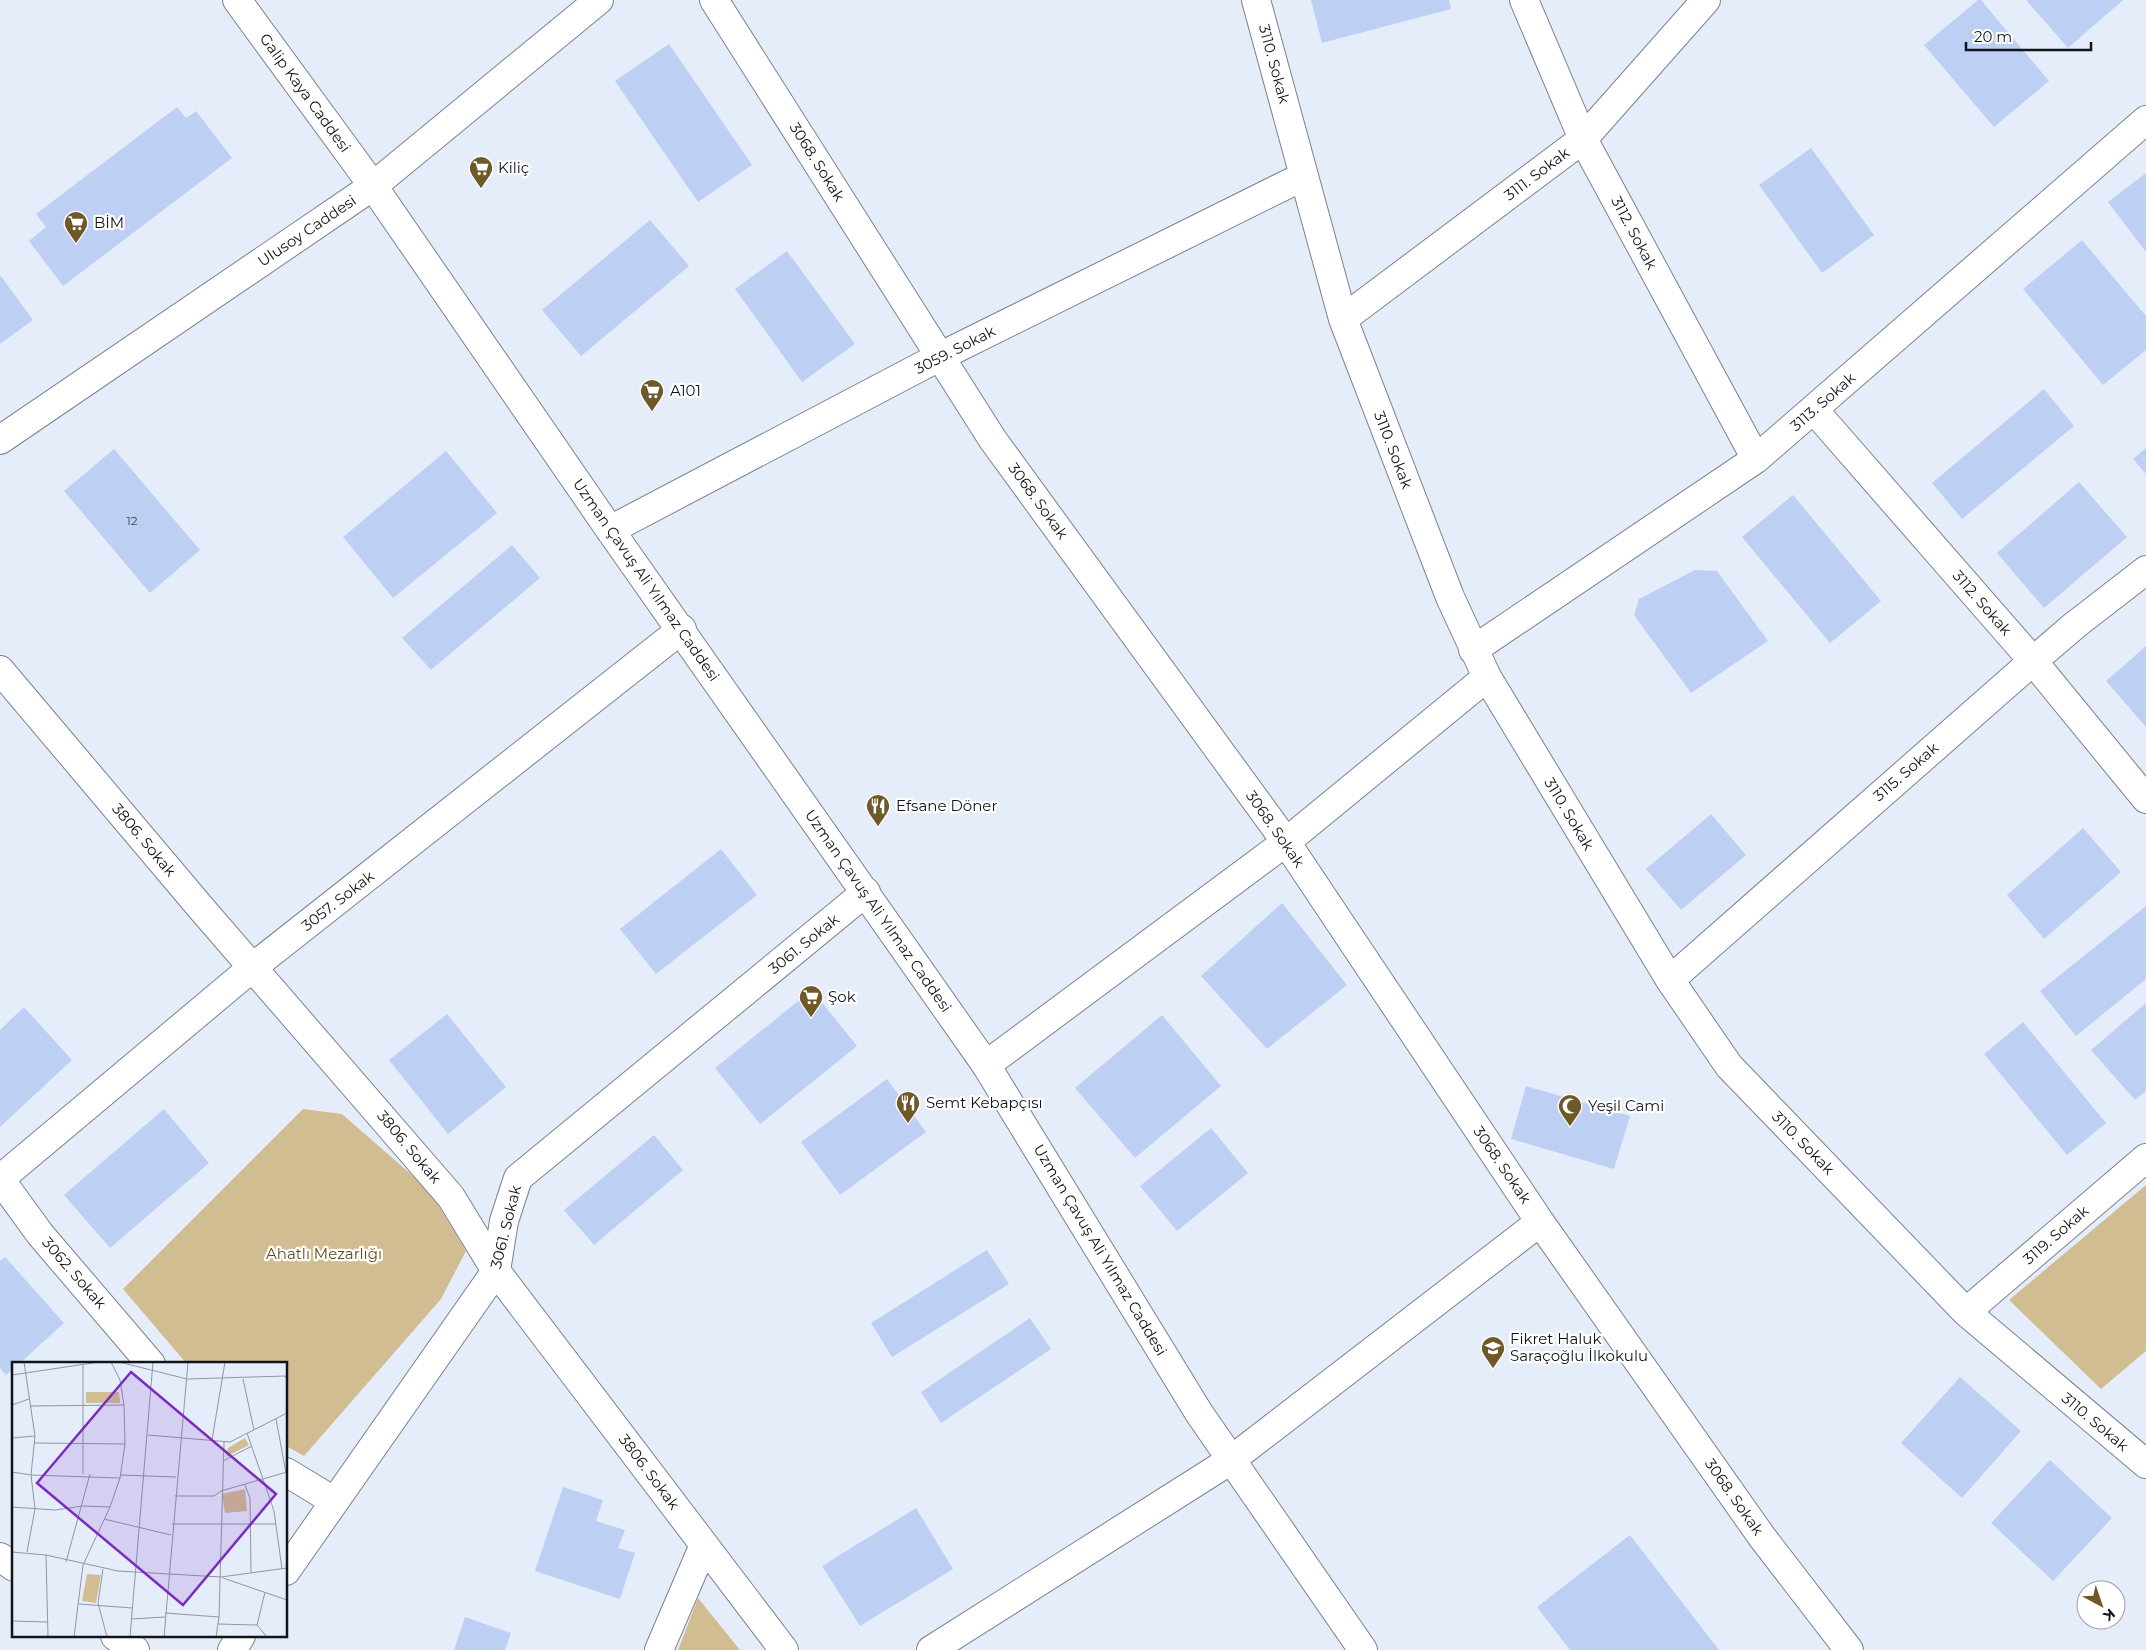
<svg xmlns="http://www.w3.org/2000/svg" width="2146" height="1650" viewBox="0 0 2146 1650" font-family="Montserrat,sans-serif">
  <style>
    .green { fill: #d2bd93 }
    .building { fill: #bdd0f4 }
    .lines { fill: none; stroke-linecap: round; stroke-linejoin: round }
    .minor-casing { stroke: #7b828e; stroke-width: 30 }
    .tertiary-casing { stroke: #7b828e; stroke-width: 30 }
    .minor { stroke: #fff; stroke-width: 28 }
    .tertiary { stroke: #fff; stroke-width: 28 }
    .labels { text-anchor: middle; stroke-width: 4.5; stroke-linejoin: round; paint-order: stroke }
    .number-label { font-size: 12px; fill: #3d4350 }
    .street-label { font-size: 15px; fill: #121419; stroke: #fff }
    .poi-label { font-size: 15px; fill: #121419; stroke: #fff; text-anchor: start }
    .park-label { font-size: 15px; fill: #634c1b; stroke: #fff }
    .inset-road { fill: none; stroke: #9196a1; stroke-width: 1 }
    .view { fill: #7b2cbf; fill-opacity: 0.15; stroke: #7b2cbf; stroke-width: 2.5 }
    .inset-edge { fill: none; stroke: #121419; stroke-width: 2.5 }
  </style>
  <rect width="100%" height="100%" fill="#e5edfb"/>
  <!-- green -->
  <path class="green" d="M303 1109 342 1114 429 1190 466 1251 441 1299 304 1456 286 1446V1364H187L123 1289Z
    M2146 1185V1351L2101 1389 2009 1300Z
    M698 1598 740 1650H678Z"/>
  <!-- building -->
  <path class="building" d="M1311 0H1449L1451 9 1322 43Z
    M1978 0H1981L2049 81 1994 127 1924 45Z
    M2026 0H2123L2068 48Z
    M669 44 752 165 698 202 615 81Z
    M177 107 186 118 196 111 232 158 63 286 29 241 46 227 36 214Z
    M1811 148 1874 235 1822 273 1759 185Z
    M2146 173V252L2108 202Z
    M650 220 689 266 581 356 542 310Z
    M2082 240 2146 316V350L2103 385 2023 289Z
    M787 251 855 344 802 382 735 289Z
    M0 275 33 320 0 344Z
    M2044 389 2074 426 1962 519 1932 483Z
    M2146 448V474L2133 459Z
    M114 449 200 550 150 593 64 491Z
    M446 451 497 513 393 598 343 537Z
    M2079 482 2127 537 2044 608 1997 553Z
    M1793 495 1881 601 1830 643 1742 537Z
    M512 545 540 578 431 670 402 638Z
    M1695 570 1717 571 1768 641 1691 693 1634 615 1639 599Z
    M2146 646V727L2106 681Z
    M1711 814 1746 855 1681 910 1646 869Z
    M2083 828 2121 872 2044 939 2007 895Z
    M721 849 757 895 656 974 620 929Z
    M1282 903 1347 985 1267 1049 1201 976Z
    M2146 906V979L2076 1036 2040 991Z
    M812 990 857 1046 760 1124 715 1068Z
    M2146 1003V1091L2135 1100 2091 1050Z
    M24 1007 72 1060 0 1127V1030Z
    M447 1014 506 1087 448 1134 389 1060Z
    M1162 1015 1221 1086 1135 1158 1075 1088Z
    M2023 1022 2106 1123 2067 1155 1984 1054Z
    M887 1079 926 1132 840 1195 801 1142Z
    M1526 1086 1630 1116 1614 1169 1511 1139Z
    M164 1109 209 1163 110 1248 64 1195Z
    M1211 1128 1248 1173 1177 1231 1140 1186Z
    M654 1135 683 1170 594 1245 564 1210Z
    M987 1250 1009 1284 892 1357 871 1323Z
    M5 1257 64 1323 19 1364H14V1368L6 1375 0 1368V1261Z
    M1030 1318 1051 1349 941 1423 921 1392Z
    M1960 1377 2021 1431 1962 1498 1901 1443Z
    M2050 1460 2112 1518 2053 1581 1991 1523Z
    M563 1487 603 1500 596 1521 625 1530 618 1548 635 1553 620 1599 535 1571Z
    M916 1508 953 1569 860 1626 822 1566Z
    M1630 1535 1719 1650H1570L1537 1607Z
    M465 1617 511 1633 505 1650H454Z"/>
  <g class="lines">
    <!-- minor casing -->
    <g class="minor-casing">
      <path id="minor" d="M714 0 993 440 1286 842 1540 1222 1762 1537 1849 1650
        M1256 0 1343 319 1450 597 1487 677 1670 980 1729 1066 1966 1312 2146 1464
        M1524 0 1583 139 1756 459
        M1343 319 1583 139 1706 0
        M1814 410 2033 661 2146 799
        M610 530 941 356 1304 176
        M1473 650 1756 459 2146 120
        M0 670 201 908 451 1197 496 1271 784 1650
        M1670 980 2033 661 2075 625 2146 570
        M986 1065 1286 842 1487 677
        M1966 1312 2146 1158
        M151 1364 40 1234 0 1179 253 967 682 629
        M286 1472 334 1501
        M0 1557 14 1567
        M286 1571 496 1271 504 1221 518 1178 866 892
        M115 1636 135 1650
        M232 1650 241 1636
        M659 1650 704 1545
        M931 1650 1231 1460 1540 1222"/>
    </g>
    <!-- tertiary casing -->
    <g class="tertiary-casing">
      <path id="tertiary" d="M237 0 373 186 610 530 986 1065 1199 1413 1363 1650
        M0 440 373 186 599 0"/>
    </g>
    <!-- minor -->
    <use href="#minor" class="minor"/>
    <!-- tertiary -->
    <use href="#tertiary" class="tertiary"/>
  </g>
  <!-- icons -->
  <defs>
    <g id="supermarket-pin" transform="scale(1.25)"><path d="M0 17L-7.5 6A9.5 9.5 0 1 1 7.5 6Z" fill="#6f5929" stroke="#fff"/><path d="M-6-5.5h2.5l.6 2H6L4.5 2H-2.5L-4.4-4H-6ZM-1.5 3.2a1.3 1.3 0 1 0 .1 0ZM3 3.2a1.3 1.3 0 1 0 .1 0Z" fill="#fff"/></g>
    <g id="restaurant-pin" transform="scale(1.25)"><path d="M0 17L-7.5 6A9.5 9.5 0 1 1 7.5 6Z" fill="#6f5929" stroke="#fff"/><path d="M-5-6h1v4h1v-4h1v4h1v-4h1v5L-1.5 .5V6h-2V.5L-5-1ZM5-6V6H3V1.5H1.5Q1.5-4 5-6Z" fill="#fff"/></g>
    <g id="mosque-pin" transform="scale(1.25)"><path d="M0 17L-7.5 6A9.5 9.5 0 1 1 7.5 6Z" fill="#6f5929" stroke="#fff"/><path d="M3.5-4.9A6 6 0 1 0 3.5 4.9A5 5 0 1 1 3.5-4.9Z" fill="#fff"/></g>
    <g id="school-pin" transform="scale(1.25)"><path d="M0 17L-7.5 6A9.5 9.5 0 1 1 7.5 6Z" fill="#6f5929" stroke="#fff"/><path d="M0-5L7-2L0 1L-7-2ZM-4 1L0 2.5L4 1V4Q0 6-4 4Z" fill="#fff"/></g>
  </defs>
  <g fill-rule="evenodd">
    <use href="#supermarket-pin" x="481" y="168"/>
    <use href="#supermarket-pin" x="76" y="223"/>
    <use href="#supermarket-pin" x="652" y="391"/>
    <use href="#restaurant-pin" x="878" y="806"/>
    <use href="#supermarket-pin" x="811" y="997"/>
    <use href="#restaurant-pin" x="908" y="1103"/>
    <use href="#mosque-pin" x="1570" y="1106"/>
    <use href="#school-pin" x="1493" y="1348"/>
  </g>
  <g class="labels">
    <!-- number labels -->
    <g class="number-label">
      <text x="132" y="525">12</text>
    </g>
    <!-- street labels -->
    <g class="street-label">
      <text transform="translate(1274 64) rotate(75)" y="5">3110. Sokak</text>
      <text transform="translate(305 93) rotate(54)" y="5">Galip Kaya Caddesi</text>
      <text transform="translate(817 162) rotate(58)" y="5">3068. Sokak</text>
      <text transform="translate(1537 174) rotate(-37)" y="5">3111. Sokak</text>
      <text transform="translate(307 231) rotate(-34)" y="5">Ulusoy Caddesi</text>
      <text transform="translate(1634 233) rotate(62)" y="5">3112. Sokak</text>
      <text transform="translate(955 350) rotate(-27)" y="5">3059. Sokak</text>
      <text transform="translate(1823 402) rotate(-41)" y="5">3113. Sokak</text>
      <text transform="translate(1393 450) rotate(69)" y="5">3110. Sokak</text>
      <text transform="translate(1038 501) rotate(54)" y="5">3068. Sokak</text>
      <text transform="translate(646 580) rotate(55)" y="5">Uzman Çavuş Ali Yılmaz Caddesi</text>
      <text transform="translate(1982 603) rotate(49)" y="5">3112. Sokak</text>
      <text transform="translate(1906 772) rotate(-41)" y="5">3115. Sokak</text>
      <text transform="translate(1569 814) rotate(59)" y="5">3110. Sokak</text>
      <text transform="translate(1275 829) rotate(55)" y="5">3068. Sokak</text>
      <text transform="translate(144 840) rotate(50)" y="5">3806. Sokak</text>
      <text transform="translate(338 901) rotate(-38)" y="5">3057. Sokak</text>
      <text transform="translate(878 911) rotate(55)" y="5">Uzman Çavuş Ali Yılmaz Caddesi</text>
      <text transform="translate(804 944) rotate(-39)" y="5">3061. Sokak</text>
      <text transform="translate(1803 1143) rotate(46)" y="5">3110. Sokak</text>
      <text transform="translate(409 1147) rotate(50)" y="5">3806. Sokak</text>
      <text transform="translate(1502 1165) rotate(56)" y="5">3068. Sokak</text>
      <text transform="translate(506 1227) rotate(-76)" y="5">3061. Sokak</text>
      <text transform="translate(2056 1235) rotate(-41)" y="5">3119. Sokak</text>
      <text transform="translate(1100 1250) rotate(59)" y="5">Uzman Çavuş Ali Yılmaz Caddesi</text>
      <text transform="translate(74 1273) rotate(49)" y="5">3062. Sokak</text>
      <text transform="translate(2095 1422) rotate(40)" y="5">3110. Sokak</text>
      <text transform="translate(649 1472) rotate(53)" y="5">3806. Sokak</text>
      <text transform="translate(1734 1497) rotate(55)" y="5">3068. Sokak</text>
    </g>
    <!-- poi labels -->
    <g class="poi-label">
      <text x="498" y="173">Kiliç</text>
      <text x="94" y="228">BİM</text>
      <text x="670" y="396">A101</text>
      <text x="896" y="811">Efsane Döner</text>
      <text x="828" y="1002">Şok</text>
      <text x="926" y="1108">Semt Kebapçısı</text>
      <text x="1588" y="1111">Yeşil Cami</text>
      <text x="1510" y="1344">Fikret Haluk<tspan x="1510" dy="17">Saraçoğlu İlkokulu</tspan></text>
    </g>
    <!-- park labels -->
    <g class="park-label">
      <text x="324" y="1259">Ahatlı Mezarlığı</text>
    </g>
  </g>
  <!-- overview -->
  <g transform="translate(12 1362)">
    <rect width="275" height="275" fill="#e5edfb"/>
    <path d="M74 30H107L108 41H74ZM233 76 237 83 214 95 216 86ZM233 127 235 149 213 151 210 132ZM75 212 89 213 84 241 70 239Z" fill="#d2bd93"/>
    <path class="inset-road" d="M12 0 23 74 19 113 23 147 15 190M107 0 175 17 273 14 275 17M71 3V112M0 13 87 0M231 17 242 68M0 43 17 37M18 44 112 43M264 57 274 111M235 71 262 149 270 207M136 73 218 80 275 51M0 76 23 74M200 78 213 0M23 81 113 82M211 99 240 84M0 110 19 113 108 116M108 113 164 115M233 123 238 136 239 211M163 134H202L209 129 275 110M0 145 43 148 71 144 98 145M92 157 159 173M160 162H264M0 190 34 193 106 209 209 215 275 206M34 193 36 275M54 200 78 112M91 207 86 241 95 275M211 216 275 238M67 242 120 246M153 251 207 255M119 257 153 255M0 259 35 260M206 262 245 263 255 275M245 263 253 230M62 275 71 203 98 145 108 116 113 82 112 43 108 18 99 0M118 275 141 0M152 275 176 0M204 275 207 255 212 80"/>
    <path class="view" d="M119 10 264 132 171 243 25 121Z"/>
    <rect width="275" height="275" class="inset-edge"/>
  </g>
  <!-- north arrow -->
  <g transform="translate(2101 1605) rotate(140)"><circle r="24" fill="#ffffff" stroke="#a0a1a3"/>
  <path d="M0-4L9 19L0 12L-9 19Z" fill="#6f5929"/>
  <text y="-8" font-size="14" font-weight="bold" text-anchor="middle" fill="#121419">K</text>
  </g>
  <!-- scale -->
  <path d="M1966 42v8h125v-8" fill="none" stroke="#121419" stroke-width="2.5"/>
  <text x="1974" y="42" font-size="15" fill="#121419" stroke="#ffffff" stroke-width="4" paint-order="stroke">20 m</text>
</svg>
